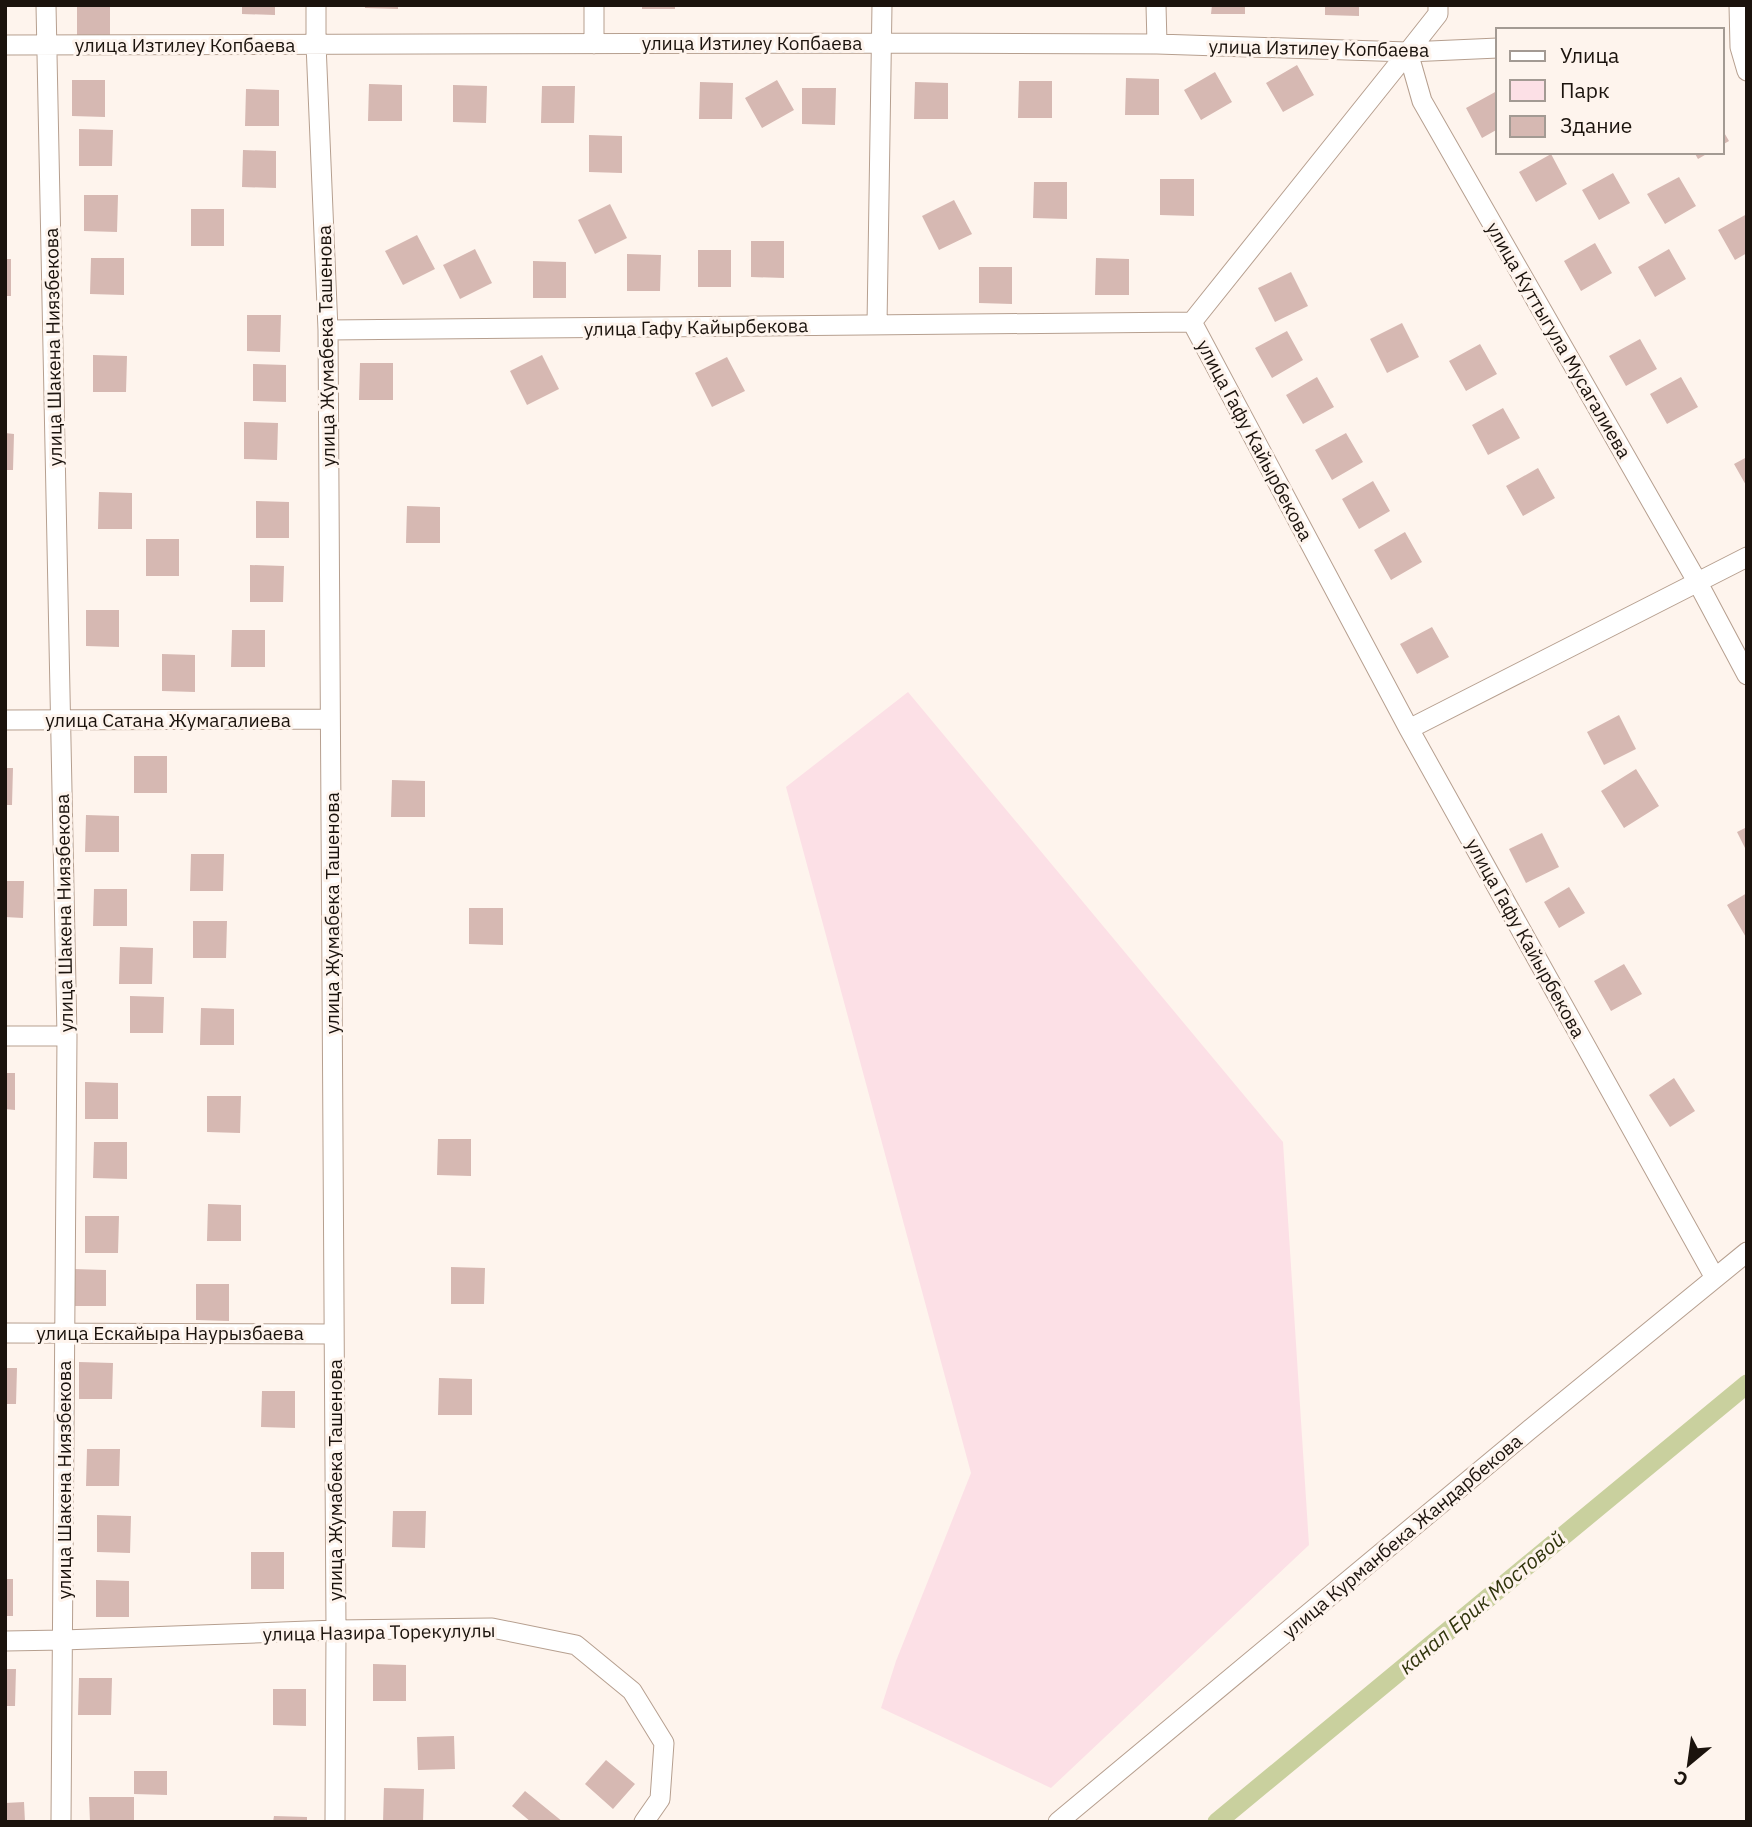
<svg xmlns="http://www.w3.org/2000/svg" width="1752" height="1827" viewBox="0 0 1752 1827" font-family="'IBM Plex Sans',sans-serif">
  <style>
    .green { fill: #fce0e6 }
    .lines { fill: none; stroke-linecap: round; stroke-linejoin: round }
    .canal { stroke: #c9d09e; stroke-width: 19 }
    .building { fill: #d6b8b2 }
    .minor-casing { stroke: #b69f8f; stroke-width: 21 }
    .minor { stroke: #fff; stroke-width: 19 }
    .labels { text-anchor: middle; stroke-width: 6; stroke-linejoin: round; paint-order: stroke }
    .street-label { font-size: 19px; fill: #1b130d; stroke: #fef4ed }
    .water-label { font-size: 21px; font-style: italic; fill: #30340c; stroke: #fef4ed }
  </style>
  <rect width="100%" height="100%" fill="#fef4ed"/>
  <!-- green -->
  <path class="green" d="M908 692 1283 1142 1309 1545 1051 1788 881 1708 896 1661 971 1473 786 787Z"/>
  <g class="lines">
    <!-- canal -->
    <path class="canal" d="M1217 1822 1747 1384"/>
  </g>
  <!-- building -->
  <path class="building" d="M77 5H110V38H77Z
    M242 5H275V15L242 14Z
    M365 5H398V9L365 8Z
    M642 5H675V9H642Z
    M1212 5H1245V14H1211Z
    M1325 5H1359V16L1325 15Z
    M1297 65 1314 95 1283 112 1266 83Z
    M1215 72 1232 102 1201 120 1184 90Z
    M1126 78 1159 79V115H1125Z
    M72 80H105V117L72 116Z
    M777 80 794 110 762 128 745 98Z
    M1019 81H1052V118H1018Z
    M700 82 733 83 732 119H699Z
    M915 82 948 83V119H914Z
    M369 84 402 85V121H368Z
    M453 85 487 86 486 123 453 122Z
    M542 86H575L574 123H541Z
    M802 88H836L835 125 802 124Z
    M246 89 279 90V126H245Z
    M1497 91 1498 94V129L1482 138 1466 108Z
    M79 129 113 130 112 166H79Z
    M1722 129 1729 141 1722 145Z
    M589 135 622 136V173L589 172Z
    M243 150 276 151V188L242 187Z
    M1694 152H1710L1698 159Z
    M1551 154 1567 184 1536 202 1519 172Z
    M1613 173 1630 203 1599 220 1582 190Z
    M1679 177 1696 206 1665 224 1647 194Z
    M1160 179H1194V216L1160 215Z
    M1034 182H1067V219L1033 218Z
    M84 195H118L117 232 84 231Z
    M954 200 972 234 939 250 922 216Z
    M610 204 627 238 595 254 578 220Z
    M191 209H224V246H191Z
    M1747 214V253L1735 260 1718 230Z
    M417 235 435 269 403 285 385 251Z
    M751 241H784V278L751 277Z
    M1595 243 1612 273 1581 291 1564 261Z
    M475 249 492 283 460 299 443 265Z
    M1669 249 1686 279 1655 297 1638 267Z
    M698 250H731V287H698Z
    M627 254 661 255 660 291H627Z
    M91 258H124V295L90 294Z
    M1096 258 1129 259V295H1095Z
    M5 259H11V296H5Z
    M533 261 566 262V298H533Z
    M979 267H1012V304L979 303Z
    M1291 272 1308 306 1275 322 1258 288Z
    M247 315H281L280 352 247 351Z
    M1402 323 1419 357 1387 373 1370 339Z
    M1287 331 1303 360 1272 378 1255 348Z
    M1640 339 1657 369 1626 386 1609 356Z
    M1480 344 1497 374 1466 391 1449 361Z
    M93 355 127 356 126 392H93Z
    M542 355 559 389 527 405 510 371Z
    M727 357 745 391 712 407 695 373Z
    M360 363H393V400H359Z
    M253 364 286 365V402L253 401Z
    M1317 377 1334 407 1303 424 1286 395Z
    M1681 377 1698 407 1667 424 1650 394Z
    M1503 408 1520 438 1488 455 1472 425Z
    M244 422 278 423 277 460 244 459Z
    M5 433 14 434 13 470H5Z
    M1346 433 1363 462 1332 480 1315 450Z
    M1747 457V487L1734 464Z
    M1538 468 1555 498 1523 516 1506 486Z
    M1373 481 1390 511 1359 529 1342 499Z
    M99 492 132 493V529H98Z
    M256 501 289 502V538H256Z
    M407 506 440 507V543H406Z
    M1405 532 1422 562 1391 580 1374 550Z
    M146 539H179V576H146Z
    M250 565 284 566 283 602H250Z
    M86 610H119V647L86 646Z
    M1432 627 1449 657 1417 674 1400 644Z
    M232 630H265V667H231Z
    M162 654 195 655V692L162 691Z
    M1619 715 1636 749 1604 765 1587 732Z
    M134 756H167V793H134Z
    M5 768H13L12 805H5Z
    M1636 769 1659 806 1624 828 1601 791Z
    M392 780 425 781V817H391Z
    M86 815 119 816V852H85Z
    M1747 827V852L1737 832Z
    M1542 833 1559 867 1526 883 1509 849Z
    M191 854H224L223 891H190Z
    M5 881H24L23 918 5 917Z
    M1569 887 1585 913 1559 928 1544 902Z
    M94 889H127V926H93Z
    M1747 893V939L1727 905Z
    M469 908H503V945L469 944Z
    M193 921H227L226 958H193Z
    M120 947 153 948 152 984H119Z
    M1624 964 1642 994 1611 1011 1594 981Z
    M130 996 164 997 163 1033H130Z
    M201 1008 234 1009V1045H200Z
    M5 1073H15V1110L5 1109Z
    M1674 1078 1695 1111 1670 1127 1649 1095Z
    M85 1082 118 1083V1119H85Z
    M207 1096H241L240 1133 207 1132Z
    M438 1139H471V1176L437 1175Z
    M94 1142H127V1179L93 1178Z
    M208 1204 241 1205V1241H207Z
    M85 1216H119L118 1253H85Z
    M451 1267 485 1268 484 1304H451Z
    M73 1269 106 1270V1306H72Z
    M196 1284H229V1321L196 1320Z
    M79 1362 113 1363 112 1399H79Z
    M5 1368H17L16 1404H5Z
    M439 1378 472 1379V1415H438Z
    M262 1391H295V1428L261 1427Z
    M87 1449H120L119 1486H86Z
    M393 1511H426L425 1548 392 1547Z
    M97 1515 131 1516 130 1553 97 1552Z
    M251 1552H284V1589H251Z
    M5 1579H13V1616H5Z
    M96 1580 129 1581V1617H96Z
    M373 1664 406 1665V1701H373Z
    M5 1669H16L15 1706H5Z
    M79 1678H112L111 1715H78Z
    M273 1689H306V1726L273 1725Z
    M454 1736 455 1769 418 1770 417 1737Z
    M606 1760 635 1784 613 1809 585 1784Z
    M134 1771H167V1795L134 1794Z
    M384 1788 424 1789 423 1822H383Z
    M525 1791 563 1822H531L512 1806Z
    M89 1797H134V1822H90Z
    M24 1802 25 1822H5V1803Z
    M274 1816 307 1817V1822H273Z"/>
  <g class="lines">
    <!-- minor casing -->
    <g class="minor-casing">
      <path id="minor" d="M46 5 67 1036 61 1822
        M316 5V44L328 330 336 1630 335 1822
        M594 5V44
        M1156 5 1157 44
        M1438 5V14L1408 52 1422 101 1698 583 1747 675
        M1739 5 1740 47 1747 71
        M5 45 882 43 1157 44 1408 52 1498 48
        M1192 322 1408 52
        M877 325 882 5
        M328 330 1192 322 1409 729 1715 1278
        M5 720 330 719
        M1409 729 1747 557
        M5 1036H67
        M5 1333 334 1334
        M5 1641 63 1640 336 1630 492 1628 576 1645 632 1691 664 1743 660 1799 644 1822
        M1058 1822 1528 1431 1747 1252"/>
    </g>
    <!-- minor -->
    <use href="#minor" class="minor"/>
  </g>
  <g class="labels">
    <!-- street labels -->
    <g class="street-label">
      <text x="752" y="50">улица Изтилеу Копбаева</text>
      <text x="185" y="52">улица Изтилеу Копбаева</text>
      <text transform="translate(1319 48) rotate(1)" y="7">улица Изтилеу Копбаева</text>
      <text transform="translate(696 327) rotate(-1)" y="7">улица Гафу Кайырбекова</text>
      <text transform="translate(1559 340) rotate(60)" y="7">улица Куттыгула Мусагалиева</text>
      <text transform="translate(326 346) rotate(-91)" y="7">улица Жумабека Ташенова</text>
      <text transform="translate(53 347) rotate(-91)" y="7">улица Шакена Ниязбекова</text>
      <text transform="translate(1255 440) rotate(62)" y="7">улица Гафу Кайырбекова</text>
      <text x="168" y="727">улица Сатана Жумагалиева</text>
      <text transform="translate(64 913) rotate(-91)" y="7">улица Шакена Ниязбекова</text>
      <text transform="translate(332 913) rotate(-90)" y="7">улица Жумабека Ташенова</text>
      <text transform="translate(1526 938) rotate(61)" y="7">улица Гафу Кайырбекова</text>
      <text x="170" y="1340">улица Ескайыра Наурызбаева</text>
      <text transform="translate(64 1480) rotate(-90)" y="7">улица Шакена Ниязбекова</text>
      <text transform="translate(335 1480) rotate(-90)" y="7">улица Жумабека Ташенова</text>
      <text transform="translate(1402 1536) rotate(-40)" y="7">улица Курманбека Жандарбекова</text>
      <text transform="translate(379 1632) rotate(-1)" y="7">улица Назира Торекулулы</text>
    </g>
    <!-- water labels -->
    <g class="water-label">
      <text transform="translate(1482 1603) rotate(-40)" y="7">канал Ерик Мостовой</text>
    </g>
  </g>
  <!-- border -->
  <rect width="1752" height="1827" fill="none" stroke="#1b130d" stroke-width="14"/>
  <!-- legend -->
  <rect x="1496" y="28" width="228" height="126" fill="#fef4ed" stroke="#a39a93" stroke-width="2"/>
  <rect x="1510" y="51" width="35" height="10" fill="#ffffff" stroke="#a39a93" stroke-width="2"/>
  <text x="1560" y="63" font-size="21" fill="#1b130d">Улица</text>
  <rect x="1510" y="80" width="35" height="21" fill="#fce0e6" stroke="#a39a93" stroke-width="2"/>
  <text x="1560" y="98" font-size="21" fill="#1b130d">Парк</text>
  <rect x="1510" y="116" width="35" height="21" fill="#d6b8b2" stroke="#a39a93" stroke-width="2"/>
  <text x="1560" y="133" font-size="21" fill="#1b130d">Здание</text>
  <!-- north arrow -->
  <g transform="translate(1689 1764) rotate(209)" stroke="#fef4ed" stroke-width="5" paint-order="stroke">
  <path d="M0-5L12 26L0 18L-12 26Z" fill="#1b130d"/>
  <text y="-10" font-size="19" font-weight="bold" text-anchor="middle" fill="#1b130d">С</text>
  </g>
</svg>
